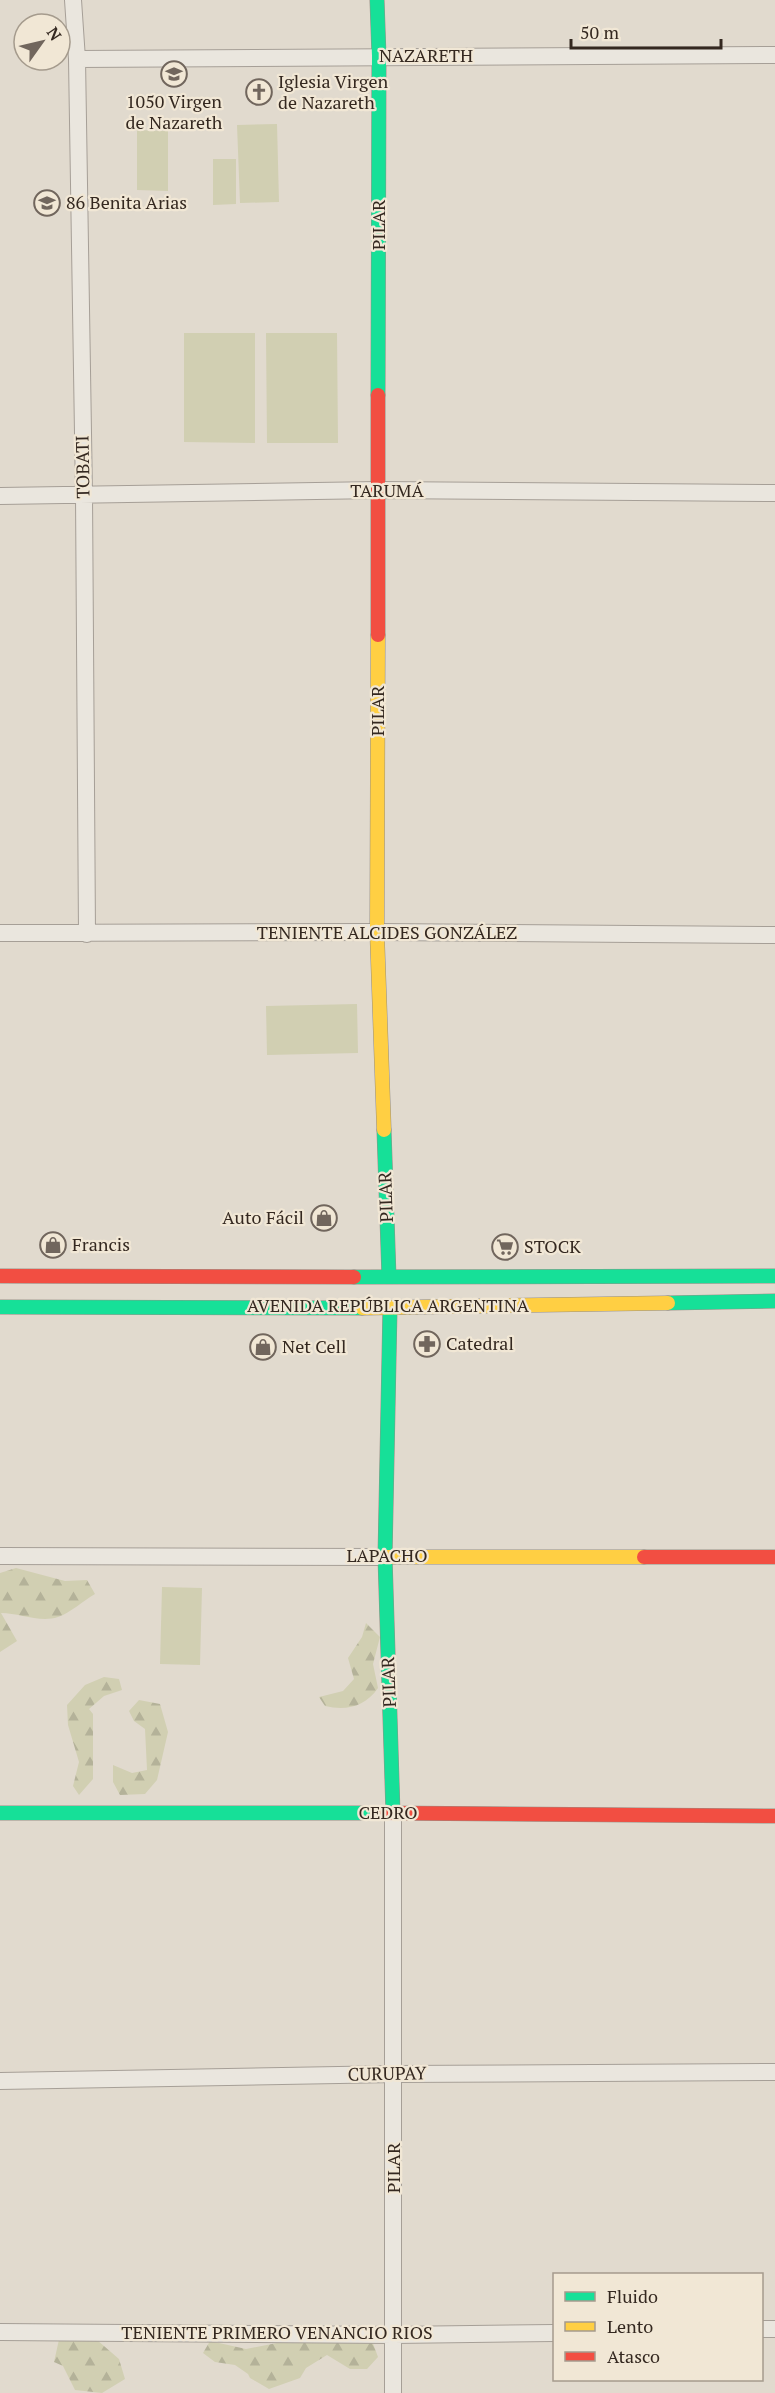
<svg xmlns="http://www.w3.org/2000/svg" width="775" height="2393" viewBox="0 0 775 2393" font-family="'PT Serif',serif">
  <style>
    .forest { fill: url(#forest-firs) }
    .pitch { fill: #d1cfb2 }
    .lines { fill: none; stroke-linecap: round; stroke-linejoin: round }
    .street-casing { stroke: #a69f97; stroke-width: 18 }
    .fast-casing { stroke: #968f86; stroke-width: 15 }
    .slow-casing { stroke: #968f86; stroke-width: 15 }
    .jam-casing { stroke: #968f86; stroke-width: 15 }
    .street { stroke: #eae6de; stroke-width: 16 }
    .fast { stroke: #16e098; stroke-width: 14 }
    .slow { stroke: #ffcf43; stroke-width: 14 }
    .jam { stroke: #f24e42; stroke-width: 14 }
    .labels { text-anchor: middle; stroke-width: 4.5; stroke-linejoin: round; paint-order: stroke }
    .street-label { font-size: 18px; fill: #342820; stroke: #f1e7d5 }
    .poi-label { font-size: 18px; fill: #342820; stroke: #f1e7d5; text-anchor: start }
  </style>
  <defs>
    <pattern id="forest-firs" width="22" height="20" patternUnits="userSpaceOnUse" patternTransform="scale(1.5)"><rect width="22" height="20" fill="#d1cfb2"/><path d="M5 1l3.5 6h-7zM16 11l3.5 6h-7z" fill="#b4b299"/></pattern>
  </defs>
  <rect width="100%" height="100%" fill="#e1dace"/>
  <!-- forest -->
  <path class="forest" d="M16 1568 65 1581 87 1580 95 1594C83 1601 70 1613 58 1617 40 1623 19 1613 1 1613L17 1641 0 1652V1573Z
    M366 1623 380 1637 373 1664 378 1688C365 1707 346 1711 325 1706L319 1697 343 1691 354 1679 348 1658 362 1637Z
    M104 1677 119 1679 122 1690 104 1696 89 1709 93 1714V1779L79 1795 73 1786 79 1762 68 1725 67 1705 85 1685Z
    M139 1700 160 1704 168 1732 157 1780 145 1794 120 1795 113 1782V1765L132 1773 147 1770 145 1729 134 1721 129 1711Z
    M60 2335 97 2340 119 2359 125 2379 102 2393 75 2390 63 2366 54 2362Z
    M371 2338 378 2357 367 2369H350L327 2355 306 2368 300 2378 269 2389 250 2378 248 2374 235 2365 215 2362 203 2353 210 2341 246 2349 287 2341Z"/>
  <!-- pitch -->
  <path class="pitch" d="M277 124 279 202 240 203 237 125Z
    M137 130 168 131V191L137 190Z
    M213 159H236V204L213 205Z
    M184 333H255V443L184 442Z
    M266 333H337L338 443H267Z
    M357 1004 358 1053 267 1055 266 1006Z
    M162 1587 202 1588 200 1665 160 1664Z"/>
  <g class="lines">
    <!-- street casing -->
    <g class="street-casing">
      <path id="street" d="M73 0 77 59 84 495 87 934
        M77 59 775 55
        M0 496 378 490 775 493
        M0 933 377 932 775 935
        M0 1556 385 1557
        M393 1813V2393
        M0 2081 395 2074 775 2072
        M762 2329H775
        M0 2332 394 2335 554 2333"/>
    </g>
    <!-- fast casing -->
    <g class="fast-casing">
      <path id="fast" d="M377 0 379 56 378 395
        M384 1130 389 1277
        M354 1277 775 1276
        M668 1303 775 1301
        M0 1307 362 1308
        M390 1308 385 1557 393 1813
        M0 1813H385"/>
    </g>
    <!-- slow casing -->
    <g class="slow-casing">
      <path id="slow" d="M378 635 377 932 384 1130
        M362 1308 668 1303
        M385 1557H644"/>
    </g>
    <!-- jam casing -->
    <g class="jam-casing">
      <path id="jam" d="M378 635V395
        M0 1276 354 1277
        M644 1557H775
        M385 1813 775 1816"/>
    </g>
    <!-- street -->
    <use href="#street" class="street"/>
    <!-- fast -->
    <use href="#fast" class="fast"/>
    <!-- slow -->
    <use href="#slow" class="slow"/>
    <!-- jam -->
    <use href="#jam" class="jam"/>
  </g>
  <!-- icons -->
  <defs>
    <g id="school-ring" transform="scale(1.35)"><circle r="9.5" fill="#f1e7d5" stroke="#71665d" stroke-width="1.5"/><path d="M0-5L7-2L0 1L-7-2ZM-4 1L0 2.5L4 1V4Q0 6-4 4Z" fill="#71665d"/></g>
    <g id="church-ring" transform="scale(1.35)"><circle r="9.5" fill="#f1e7d5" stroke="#71665d" stroke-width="1.5"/><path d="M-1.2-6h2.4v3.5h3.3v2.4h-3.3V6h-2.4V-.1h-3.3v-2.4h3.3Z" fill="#71665d"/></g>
    <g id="shop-ring" transform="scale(1.35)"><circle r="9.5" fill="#f1e7d5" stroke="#71665d" stroke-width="1.5"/><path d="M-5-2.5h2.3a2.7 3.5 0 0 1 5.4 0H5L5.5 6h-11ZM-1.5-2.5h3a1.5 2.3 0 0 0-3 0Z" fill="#71665d"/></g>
    <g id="supermarket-ring" transform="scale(1.35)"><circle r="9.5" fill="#f1e7d5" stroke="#71665d" stroke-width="1.5"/><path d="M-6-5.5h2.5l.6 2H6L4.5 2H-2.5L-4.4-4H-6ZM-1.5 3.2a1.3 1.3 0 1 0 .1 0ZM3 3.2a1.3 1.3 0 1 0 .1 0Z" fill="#71665d"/></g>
    <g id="pharmacy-ring" transform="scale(1.35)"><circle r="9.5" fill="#f1e7d5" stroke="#71665d" stroke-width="1.5"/><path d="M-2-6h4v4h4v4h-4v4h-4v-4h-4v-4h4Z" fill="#71665d"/></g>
  </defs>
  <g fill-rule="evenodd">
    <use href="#school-ring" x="174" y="74"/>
    <use href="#church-ring" x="259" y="92"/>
    <use href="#school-ring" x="47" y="203"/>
    <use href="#shop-ring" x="324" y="1218"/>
    <use href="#shop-ring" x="53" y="1245"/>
    <use href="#supermarket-ring" x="505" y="1247"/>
    <use href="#pharmacy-ring" x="427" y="1344"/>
    <use href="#shop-ring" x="263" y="1347"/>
  </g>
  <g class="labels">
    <!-- street labels -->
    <g class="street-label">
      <text x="426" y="62">NAZARETH</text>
      <text transform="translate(379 225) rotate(-90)" y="6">PILAR</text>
      <text transform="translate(83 467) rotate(-91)" y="6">TOBATI</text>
      <text x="387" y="497">TARUMÁ</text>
      <text transform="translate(378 711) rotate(-90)" y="6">PILAR</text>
      <text x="387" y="939">TENIENTE ALCIDES GONZÁLEZ</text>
      <text transform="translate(386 1197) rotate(-92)" y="6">PILAR</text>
      <text x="388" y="1312">AVENIDA REPÚBLICA ARGENTINA</text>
      <text x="387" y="1562">LAPACHO</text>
      <text transform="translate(389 1682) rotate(-92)" y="6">PILAR</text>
      <text x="388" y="1819">CEDRO</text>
      <text transform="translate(387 2074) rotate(-1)" y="6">CURUPAY</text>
      <text transform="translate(394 2168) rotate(-90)" y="6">PILAR</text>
      <text x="277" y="2339">TENIENTE PRIMERO VENANCIO RIOS</text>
    </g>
    <!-- poi labels -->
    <g class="poi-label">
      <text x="278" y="88">Iglesia Virgen<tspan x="278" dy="21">de Nazareth</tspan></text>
      <text x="174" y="108" text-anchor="middle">1050 Virgen<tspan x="174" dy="21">de Nazareth</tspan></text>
      <text x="66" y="209">86 Benita Arias</text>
      <text x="304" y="1224" text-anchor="end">Auto Fácil</text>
      <text x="72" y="1251">Francis</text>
      <text x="524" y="1253">STOCK</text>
      <text x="446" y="1350">Catedral</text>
      <text x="282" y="1353">Net Cell</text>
    </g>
  </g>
  <!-- legend -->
  <rect x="553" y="2273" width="210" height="108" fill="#f1e7d5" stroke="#a59b8d" stroke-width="1.5"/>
  <rect x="565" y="2292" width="30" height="9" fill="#16e098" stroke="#a59b8d" stroke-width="1.5"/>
  <text x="607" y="2303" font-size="18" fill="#342820">Fluido</text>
  <rect x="565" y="2322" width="30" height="9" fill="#ffcf43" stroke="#a59b8d" stroke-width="1.5"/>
  <text x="607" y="2333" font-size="18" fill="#342820">Lento</text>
  <rect x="565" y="2352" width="30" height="9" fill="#f24e42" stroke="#a59b8d" stroke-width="1.5"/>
  <text x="607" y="2363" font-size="18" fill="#342820">Atasco</text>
  <!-- north arrow -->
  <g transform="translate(42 42) rotate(56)"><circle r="28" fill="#f1e7d5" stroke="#a59b8d" stroke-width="1.5"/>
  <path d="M0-4.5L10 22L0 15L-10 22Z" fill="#71665d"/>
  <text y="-9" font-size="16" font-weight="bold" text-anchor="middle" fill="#342820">N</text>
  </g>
  <!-- scale -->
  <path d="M571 39v9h150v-9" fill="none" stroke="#342820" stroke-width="3"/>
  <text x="580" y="39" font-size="18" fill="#342820" stroke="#f1e7d5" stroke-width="4.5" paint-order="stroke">50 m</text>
</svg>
